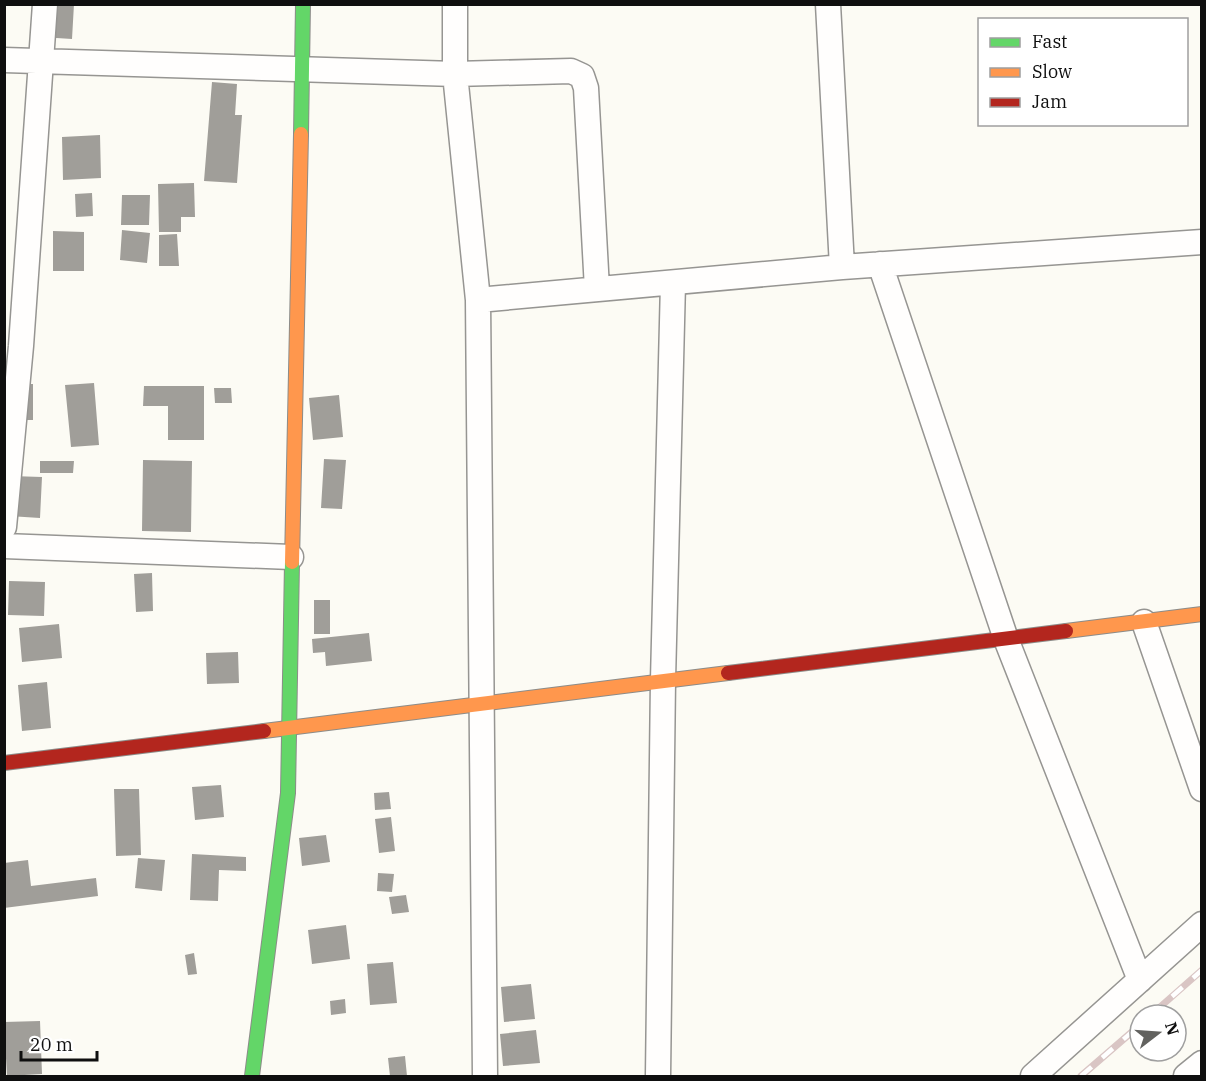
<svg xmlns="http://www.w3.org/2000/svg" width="1206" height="1081" viewBox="0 0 1206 1081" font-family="'IBM Plex Serif',serif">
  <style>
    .building { fill: #a09e99 }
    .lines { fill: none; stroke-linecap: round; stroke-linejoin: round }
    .street-casing { stroke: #969592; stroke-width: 27 }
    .fast-casing { stroke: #8c8c89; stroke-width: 16 }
    .slow-casing { stroke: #8c8c89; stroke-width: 16 }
    .jam-casing { stroke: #8c8c89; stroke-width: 16 }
    .street { stroke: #fffefd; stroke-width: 24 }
    .fast { stroke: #63d668; stroke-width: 14 }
    .slow { stroke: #ff974d; stroke-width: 14 }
    .jam { stroke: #b3261e; stroke-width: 14 }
    .rail-casing { stroke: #d9c5c4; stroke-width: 7 }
    .rail { stroke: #fff; stroke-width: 4.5; stroke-dasharray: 14; stroke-linecap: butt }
  </style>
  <rect width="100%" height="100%" fill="#fcfbf4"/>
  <!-- building -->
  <path class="building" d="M43 4H74L72 39 41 37Z
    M212 82 237 84 235 115H242L237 183 204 181Z
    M100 135 101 178 63 180 62 137Z
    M194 183 195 217H181V232H159L158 184Z
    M92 193 93 216 76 217 75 194Z
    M122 195H150L149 225H121Z
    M122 230 150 233 147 263 120 260Z
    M53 231 84 232V271H53Z
    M177 234 179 266H159V235Z
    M94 383 99 445 71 447 65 385Z
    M17 384H33V420H18Z
    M144 386H204V440H168V406H143Z
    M214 388H231L232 403H215Z
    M339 395 343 437 313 440 309 398Z
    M324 459 346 460 342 509 321 508Z
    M143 460 192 461 191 532 142 531Z
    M40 461H74L73 473H40Z
    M11 476 42 477 40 518 9 516Z
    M152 573 153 611 136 612 134 574Z
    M9 581 45 582 44 616 8 615Z
    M314 600H330V634H314Z
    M59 624 62 658 22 662 19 628Z
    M369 633 372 661 326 666 325 652 313 653 312 639Z
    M238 652 239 683 207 684 206 653Z
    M47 682 51 728 22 731 18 685Z
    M221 785 224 817 195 820 192 787Z
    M114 789H139L141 855 116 856Z
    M389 792 391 809 375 810 374 793Z
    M391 817 395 851 379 853 375 819Z
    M326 835 330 862 302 866 299 838Z
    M192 854 246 857V871L219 870 218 901 190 900Z
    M138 858 165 860 162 891 135 888Z
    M28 860 31 886 96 878 98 896 4 908V863Z
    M378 873 394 874 392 892 377 891Z
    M406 895 409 912 392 914 389 897Z
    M346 925 350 959 312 964 308 930Z
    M194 953 197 974 188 975 185 955Z
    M393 962 397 1003 370 1005 367 964Z
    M531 984 535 1019 504 1022 501 987Z
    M345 999 346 1013 331 1015 330 1001Z
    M40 1021 42 1074 7 1076 4 1022Z
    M536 1030 540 1063 503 1066 500 1034Z
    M405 1056 407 1076H390L388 1058Z"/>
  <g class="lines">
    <!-- street casing -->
    <g class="street-casing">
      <path id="street" d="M455 4V74L478 300 485 1076
        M828 4 842 267
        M4 60 455 74 571 71 582 76 586 88 597 289
        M880 264 1006 639 1140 980
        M478 300 842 267 1202 242
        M4 527 21 346 45 4
        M4 546 291 557
        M1144 622 1202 789
        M658 1076 663 680 673 283
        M1033 1076 1202 924
        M1186 1076 1202 1063"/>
    </g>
    <!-- fast casing -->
    <g class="fast-casing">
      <path id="fast" d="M301 134 303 4
        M252 1076 288 793 292 562"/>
    </g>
    <!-- slow casing -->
    <g class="slow-casing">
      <path id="slow" d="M292 562 301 134
        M1066 631 1202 614
        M264 731 728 673"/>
    </g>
    <!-- jam casing -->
    <g class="jam-casing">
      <path id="jam" d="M728 673 1066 631
        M4 763 264 731"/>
    </g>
    <!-- street -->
    <use href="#street" class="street"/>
    <!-- fast -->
    <use href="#fast" class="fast"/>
    <!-- slow -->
    <use href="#slow" class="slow"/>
    <!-- jam -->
    <use href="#jam" class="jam"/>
    <!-- rail casing -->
    <g class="rail-casing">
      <path id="rail" d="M1151 1015 1202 970
        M1081 1076 1140 1025"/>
    </g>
    <!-- rail -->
    <use href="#rail" class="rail"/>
  </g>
  <!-- border -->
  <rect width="1206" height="1081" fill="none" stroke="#0f0f0f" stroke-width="12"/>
  <!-- legend -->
  <rect x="978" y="18" width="210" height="108" fill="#ffffff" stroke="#9f9f9f" stroke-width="1.5"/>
  <rect x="990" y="38" width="30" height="9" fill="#63d668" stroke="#9f9f9f" stroke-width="1.5"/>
  <text x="1032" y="48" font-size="18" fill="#0f0f0f">Fast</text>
  <rect x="990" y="68" width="30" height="9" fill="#ff974d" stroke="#9f9f9f" stroke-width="1.5"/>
  <text x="1032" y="78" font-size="18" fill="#0f0f0f">Slow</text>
  <rect x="990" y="98" width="30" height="9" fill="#b3261e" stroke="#9f9f9f" stroke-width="1.5"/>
  <text x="1032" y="108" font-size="18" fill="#0f0f0f">Jam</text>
  <!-- north arrow -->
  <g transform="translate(1158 1033) rotate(73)"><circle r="28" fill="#ffffff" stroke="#9f9f9f" stroke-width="1.5"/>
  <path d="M0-4.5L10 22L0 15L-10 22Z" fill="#62625f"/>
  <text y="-9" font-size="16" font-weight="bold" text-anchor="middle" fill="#0f0f0f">N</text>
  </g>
  <!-- scale -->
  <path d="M21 1051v9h76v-9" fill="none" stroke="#0f0f0f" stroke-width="3"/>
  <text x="30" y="1051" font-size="18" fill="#0f0f0f" stroke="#ffffff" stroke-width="4.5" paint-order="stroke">20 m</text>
</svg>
